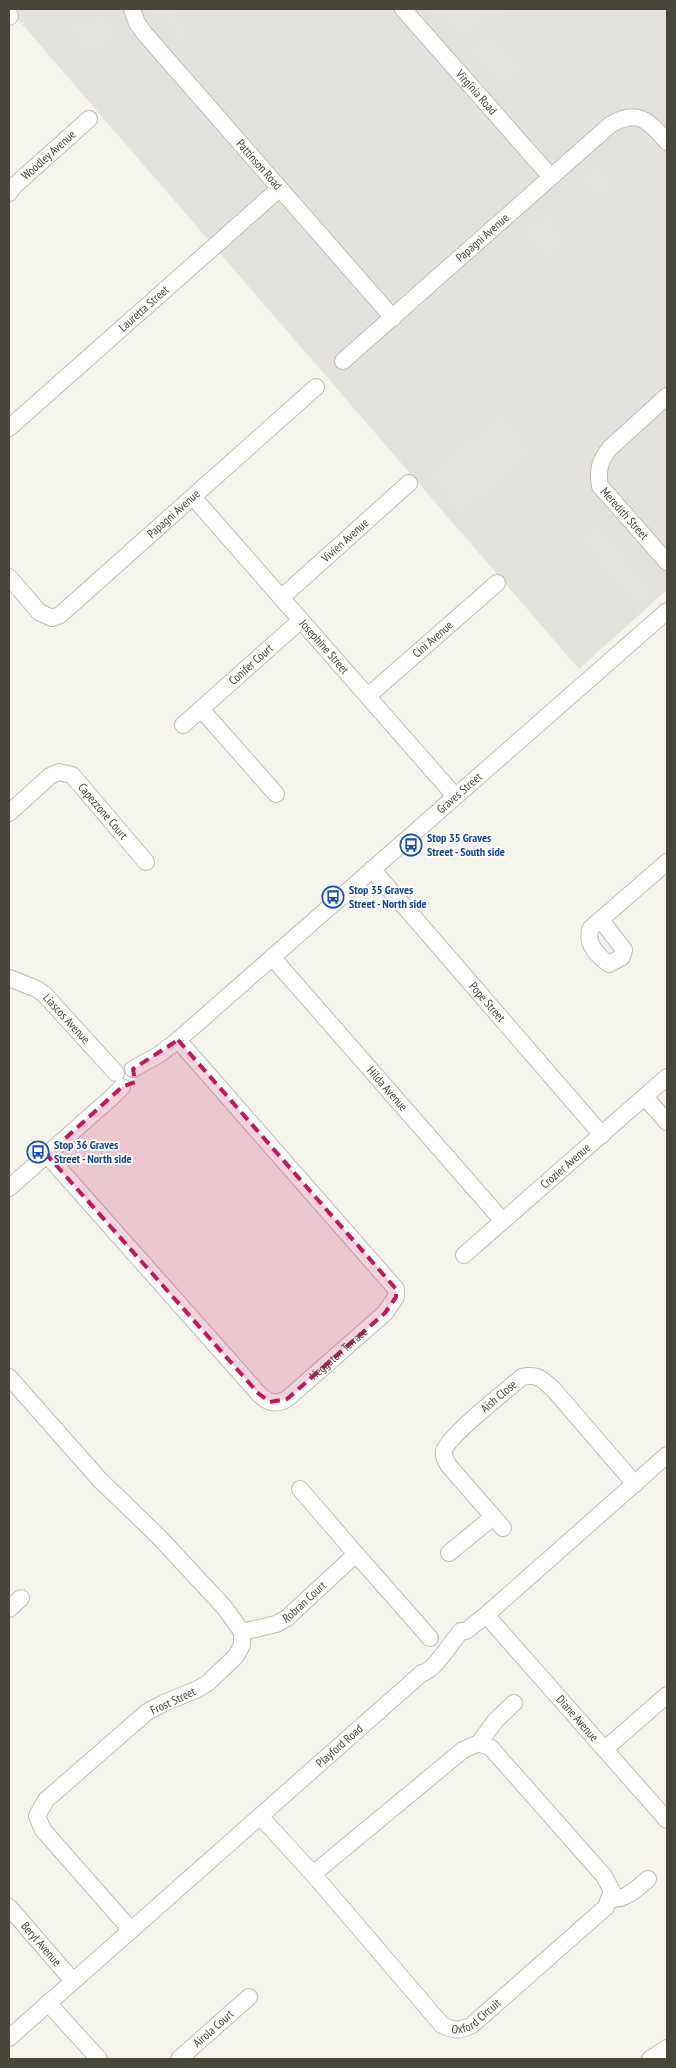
<svg xmlns="http://www.w3.org/2000/svg" width="676" height="2068" viewBox="0 0 676 2068" font-family="'PT Sans Narrow',sans-serif">
  <style>
    .industrial { fill: #e4e2dd }
    .parking { fill: #e4e3e0 }
    .lines { fill: none; stroke-linecap: round; stroke-linejoin: round }
    .minor-casing { stroke: #bfbcb0; stroke-width: 18 }
    .minor { stroke: #fff; stroke-width: 16 }
    .marked { fill: #c2185b; fill-opacity: 0.2; stroke: #c2185b; stroke-width: 4; stroke-dasharray: 10 6; stroke-linejoin: round }
    .labels { text-anchor: middle; stroke-width: 4; stroke-linejoin: round; paint-order: stroke }
    .street-label { font-size: 12px; fill: #48453b; stroke: #fff }
    .transit-label { font-size: 12px; font-weight: bold; fill: #164399; stroke: #fff; text-anchor: start }
  </style>
  <rect width="100%" height="100%" fill="#f4f3ec"/>
  <!-- industrial -->
  <path class="industrial" d="M9 9H667V590L579 669Z"/>
  <!-- parking -->
  <path class="parking" d="M149 9H175L193 30 179 44Z
    M430 9H504L462 45Z
    M105 15 121 34 90 59 56 21Z
    M489 28 527 72 502 94 464 49Z
    M596 162 619 186 597 204 576 180Z
    M563 194 571 203 554 218 572 240 547 262 520 232Z
    M500 409 537 452 460 521 425 474Z
    M595 520 659 592 638 612 575 538Z"/>
  <g class="lines">
    <!-- minor casing -->
    <g class="minor-casing">
      <g id="minor">
        <path id="s1" d="M132 9 137 23 145 34 393 318"/>
        <path id="s2" d="M403 9 551 177"/>
        <path d="M9 17 10 16"/>
        <path id="s3" d="M9 193 14 186 89 119"/>
        <path id="s4" d="M343 361 610 125C638 108 649 121 667 142"/>
        <path id="s5" d="M667 396 610 448C600 460 597 470 600 486L667 562"/>
        <path id="s6" d="M9 428 279 189"/>
        <path id="s7" d="M193 497 455 796"/>
        <path id="s8" d="M9 577 39 612 52 618 60 615 316 387"/>
        <path id="s9" d="M281 598 409 483"/>
        <path id="s10" d="M368 696 497 583"/>
        <path d="M201 709 276 794"/>
        <path id="s11" d="M183 725 301 620"/>
        <path id="s12" d="M9 813 50 776 59 772 72 775 146 862"/>
        <path id="s13" d="M372 869 602 1135"/>
        <path d="M601 920 624 950 622 957 609 964C598 956 585 943 591 928L667 862"/>
        <path id="s14" d="M272 957 502 1220"/>
        <path id="s15" d="M9 978 37 989 45 995 116 1073"/>
        <path id="s16" d="M133 1069 160 1054 178 1040 667 611"/>
        <path d="M645 1097 667 1122"/>
        <path id="s17" d="M47 1155 259 1394C268 1403 275 1405 287 1399L385 1313 396 1297V1289L178 1040"/>
        <path d="M9 1188 112 1097 122 1087"/>
        <path id="s18" d="M464 1255 667 1077"/>
        <path d="M9 1377 100 1480 159 1537 225 1608 242 1632V1645L236 1656 209 1682 198 1689 164 1703 147 1712 46 1800 37 1816 43 1830 131 1930"/>
        <path id="s19" d="M503 1528 449 1466C446 1461 443 1457 444 1451 447 1437 508 1389 522 1377 538 1373 543 1380 554 1390L635 1484"/>
        <path d="M449 1553 493 1517"/>
        <path d="M356 1554 430 1638"/>
        <path d="M9 1609 21 1598"/>
        <path id="s20" d="M486 1615 667 1820"/>
        <path id="s21" d="M242 1632 276 1624 287 1618 356 1554 300 1489"/>
        <path d="M479 1743 496 1720 514 1703"/>
        <path d="M605 1749 667 1695"/>
        <path id="s22" d="M260 1816 313 1874 442 2025C454 2031 460 2031 472 2025L606 1907 612 1891 604 1876 491 1748 479 1743 463 1750 313 1874"/>
        <path d="M610 1899C626 1900 636 1889 648 1879"/>
        <path id="s23" d="M9 1907 73 1981"/>
        <path d="M48 2003 99 2059"/>
        <path id="s24" d="M9 2038 422 1673C435 1671 451 1642 461 1631H466L486 1615 667 1455"/>
        <path id="s25" d="M179 2059 249 1997"/>
        <path d="M650 2059 667 2048"/>
      </g>
    </g>
    <!-- minor -->
    <use href="#minor" class="minor"/>
  </g>
  <!-- marked area -->
  <path class="marked" d="M178 1040 396 1289V1297L385 1313 287 1399 270 1402 259 1394 47 1155 122 1087 135 1082 133 1069Z"/>
  <!-- icons -->
  <defs>
    <g id="bus-ring" transform="scale(1.125)"><circle r="9.5" fill="#fff" stroke="#1a4fb4" stroke-width="1.5"/><path d="M-5-6H5V4H4V6H2V4H-2V6H-4V4H-5ZM-3.5-4V0h7V-4ZM-3.5 1.2v1.5H-2V1.2ZM2 1.2v1.5H3.5V1.2Z" fill="#1a4fb4"/></g>
  </defs>
  <g fill-rule="evenodd">
    <use href="#bus-ring" x="411" y="845"/>
    <use href="#bus-ring" x="333" y="897"/>
    <use href="#bus-ring" x="38" y="1152"/>
  </g>
  <g class="labels">
    <!-- street labels -->
    <g class="street-label">
      <text dy="4" stroke="none"><textPath href="#s2" startOffset="111">Virginia Road</textPath></text>
      <text dy="4" stroke="none"><textPath href="#s3" startOffset="55">Woodley Avenue</textPath></text>
      <text dy="4" stroke="none"><textPath href="#s1" startOffset="202">Pattinson Road</textPath></text>
      <text dy="4" stroke="none"><textPath href="#s4" startOffset="186">Papagni Avenue</textPath></text>
      <text dy="4" stroke="none"><textPath href="#s6" startOffset="180">Lauretta Street</textPath></text>
      <text dy="4" stroke="none"><textPath href="#s5" startOffset="155">Meredith Street</textPath></text>
      <text dy="4" stroke="none"><textPath href="#s8" startOffset="221">Papagni Avenue</textPath></text>
      <text dy="4" stroke="none"><textPath href="#s9" startOffset="86">Vivien Avenue</textPath></text>
      <text dy="4" stroke="none"><textPath href="#s10" startOffset="86">Cini Avenue</textPath></text>
      <text dy="4" stroke="none"><textPath href="#s7" startOffset="199">Josephine Street</textPath></text>
      <text dy="4" stroke="none"><textPath href="#s11" startOffset="91">Conifer Court</textPath></text>
      <text dy="4" stroke="none"><textPath href="#s16" startOffset="428">Graves Street</textPath></text>
      <text dy="4" stroke="none"><textPath href="#s12" startOffset="126">Capezzone Court</textPath></text>
      <text dy="4" stroke="none"><textPath href="#s13" startOffset="176">Pope Street</textPath></text>
      <text dy="4" stroke="none"><textPath href="#s15" startOffset="72">Liascos Avenue</textPath></text>
      <text dy="4" stroke="none"><textPath href="#s14" startOffset="175">Hilda Avenue</textPath></text>
      <text dy="4" stroke="none"><textPath href="#s18" startOffset="135">Crozier Avenue</textPath></text>
      <text dy="4" stroke="none"><textPath href="#s17" startOffset="419">Heggaton Terrace</textPath></text>
      <text dy="4" stroke="none"><textPath href="#s19" startOffset="176">Aish Close</textPath></text>
      <text dy="4" stroke="none"><textPath href="#s21" startOffset="71">Robran Court</textPath></text>
      <text transform="translate(173 1701) rotate(-25)" y="4">Frost Street</text>
      <text dy="4" stroke="none"><textPath href="#s20" startOffset="138">Diane Avenue</textPath></text>
      <text dy="4" stroke="none"><textPath href="#s24" startOffset="441">Playford Road</textPath></text>
      <text dy="4" stroke="none"><textPath href="#s23" startOffset="49">Beryl Avenue</textPath></text>
      <text dy="4" stroke="none"><textPath href="#s22" startOffset="316">Oxford Circuit</textPath></text>
      <text dy="4" stroke="none"><textPath href="#s25" startOffset="46">Airola Court</textPath></text>
    </g>
    <!-- transit labels -->
    <g class="transit-label">
      <text x="427" y="842">Stop 35 Graves<tspan x="427" dy="14">Street - South side</tspan></text>
      <text x="349" y="894">Stop 35 Graves<tspan x="349" dy="14">Street - North side</tspan></text>
      <text x="54" y="1149">Stop 36 Graves<tspan x="54" dy="14">Street - North side</tspan></text>
    </g>
  </g>
  <!-- border -->
  <rect width="676" height="2068" fill="none" stroke="#48453b" stroke-width="20"/>
</svg>
